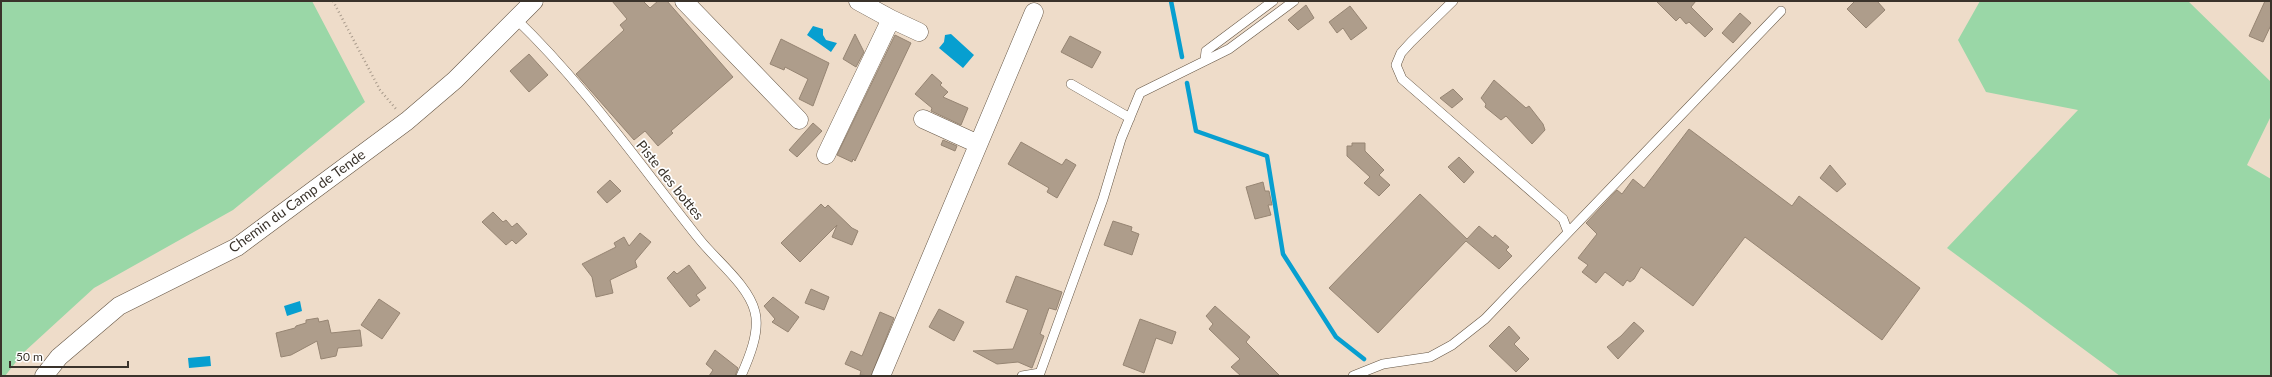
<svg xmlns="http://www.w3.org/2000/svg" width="2272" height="377" viewBox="0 0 2272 377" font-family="Lato,sans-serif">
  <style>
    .green { fill: #9ad7a7 }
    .water { fill: #079fd0 }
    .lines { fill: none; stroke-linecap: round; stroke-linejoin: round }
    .stream { stroke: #079fd0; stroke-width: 4.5 }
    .building { fill: #ae9d8b; stroke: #968573 }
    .lane-casing { stroke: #655645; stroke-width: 10 }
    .street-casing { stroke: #655645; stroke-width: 19 }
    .path { stroke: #a89a8b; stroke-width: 2.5; stroke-dasharray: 1 3; stroke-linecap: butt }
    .lane { stroke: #fff; stroke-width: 9 }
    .street { stroke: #fff; stroke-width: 18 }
    .labels { text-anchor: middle; stroke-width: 3.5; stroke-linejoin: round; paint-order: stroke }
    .street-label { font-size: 14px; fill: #3a332b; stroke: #fff }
  </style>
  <rect width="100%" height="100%" fill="#eedcc9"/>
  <!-- green -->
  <path class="green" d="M1 1H312L365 102 233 210 94 288 23 353 5 376H1Z
    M1980 1H2188L2271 82V116L2247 165 2271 179V376H2120L1947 248 2078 110 1986 92 1958 40Z"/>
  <!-- water -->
  <path class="water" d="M813 26 823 29V35L826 40 837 43 831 52 807 35Z
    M951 34 974 55 963 68 939 48 944 42 945 35Z
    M300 301 302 311 287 316 284 306Z
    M210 356 211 366 189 368 188 358Z"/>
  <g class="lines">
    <!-- stream -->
    <path class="stream" d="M1171 1 1182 57
      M1187 83 1196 131 1267 156 1283 254 1336 337 1364 359"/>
  </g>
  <!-- building -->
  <path class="building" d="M612 1H643L650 8 658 1H667L733 77 671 131 673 133 658 146 645 131 634 140 576 74 624 30 620 25 627 19Z
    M1656 1H1696L1691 7 1713 29 1705 37 1689 22 1686 24 1680 17 1676 21Z
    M1855 1H1877L1885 10 1866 28 1847 9Z
    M2265 1H2271V25L2263 42 2249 36Z
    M1306 5 1314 18 1298 30 1288 20Z
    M1350 6 1367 28 1351 40 1343 28 1337 33 1329 22Z
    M1740 13 1751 23 1733 43 1722 33Z
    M855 34 864 52 856 67 843 59Z
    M895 35 911 43 855 161 853 159 852 162 837 155Z
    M1070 36 1101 52 1092 68 1061 52Z
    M781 39 829 63 813 106 799 99 808 79 785 67 784 70 770 64Z
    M529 54 548 75 529 92 510 71Z
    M932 74 942 83 940 85 948 92 943 97 968 108 961 125 931 111 932 108 915 94Z
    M1494 80 1526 108 1529 106 1543 124 1545 130 1532 144 1506 116 1501 120 1485 107 1486 104 1481 98Z
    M1453 89 1463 99 1452 108 1440 98Z
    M813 123 822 131 797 157 789 150Z
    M1689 129 1792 206 1799 196 1920 288 1882 340 1745 237 1693 306 1641 267 1634 279 1630 282 1627 280 1623 286 1605 272 1596 283 1582 272 1588 265 1578 258 1597 234 1586 223 1617 190 1622 194 1633 179 1644 188Z
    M943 140 957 146 955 151 941 145Z
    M1021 142 1062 165 1066 159 1076 165 1057 198 1047 192 1049 188 1008 164Z
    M1352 143H1365V151L1384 170 1379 175 1390 185 1379 196 1364 183 1370 177 1347 156V146H1352Z
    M1459 157 1474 172 1464 183 1448 167Z
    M1830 165 1846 184 1837 192 1820 178Z
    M610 180 621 191 607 203 597 192Z
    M1263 182 1265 191H1269L1272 205H1268L1271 215 1255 219 1246 187Z
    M1420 194 1467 239 1479 226 1493 238 1495 235 1509 247 1506 250 1512 256 1499 269 1466 241 1378 333 1329 288Z
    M821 204 825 208 828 205 852 228 858 231 852 245 832 237 837 225 800 262 781 243Z
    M493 212 503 222 506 220 512 227 517 223 527 234 516 244 512 240 506 245 482 222Z
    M1113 221 1132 227 1131 231 1139 234 1132 255 1104 245Z
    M640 233 651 242 635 261 637 267 610 280 613 293 596 297 592 277 582 264 616 247 614 243 624 237 629 246Z
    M689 265 706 288 696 295 700 300 690 307 667 278 674 271 677 274Z
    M1016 276 1062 292 1056 310 1049 308 1040 334 1044 336 1032 368 1018 362 997 364 973 351 1013 349 1028 310 1006 302Z
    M811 289 829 297 824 310 805 303Z
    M773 297 799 317 788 332 772 322 775 319 764 306Z
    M379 299 400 313 382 339 361 325Z
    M1215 306 1250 337 1246 342 1280 376H1241L1231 367 1240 359 1209 329 1213 324 1206 316Z
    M939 309 964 322 954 341 929 327Z
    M880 312 894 318 871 376 860 375 861 371 845 364 851 351 862 356Z
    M318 318 319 322 328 320 331 333 360 330 362 346 338 348 336 356 321 359 317 341 291 355 281 357 276 333 295 328 296 326 306 323V320Z
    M1140 319 1176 332 1172 344 1156 338 1144 373 1123 365Z
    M1634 322 1644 331 1618 359 1607 347 1621 336Z
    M1509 326 1520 338 1514 344 1529 359 1516 372 1489 346Z
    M715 350 738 368 735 376H709L713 370 706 364Z"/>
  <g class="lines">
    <!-- lane casing -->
    <g class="lane-casing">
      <path id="lane" d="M1453 1 1411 42 1401 53 1396 65 1402 79 1563 219 1568 232
        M515 18C584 84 640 165 700 240 716 260 749 286 755 312 760 332 749 358 741 376
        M1205 60 1206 51 1273 1
        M1071 84 1130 118
        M1022 376 1040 373 1103 199 1121 139 1140 93 1229 49 1294 1
        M1353 376 1383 364 1430 357 1452 345 1485 319 1781 11"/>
    </g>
    <!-- street casing -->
    <g class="street-casing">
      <path id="street" d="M684 1 799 120
        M891 19 919 32
        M923 119 978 144
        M826 155 891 19 858 1
        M44 376 59 357 119 306 237 247 407 121 455 80 534 1
        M881 376 1034 12"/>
    </g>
    <!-- path -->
    <path class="path" d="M333 1 380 90 396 109"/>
    <!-- lane -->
    <use href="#lane" class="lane"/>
    <!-- street -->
    <use href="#street" class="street"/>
  </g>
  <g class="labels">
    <!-- street labels -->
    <g class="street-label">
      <text transform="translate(670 180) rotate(51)" y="5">Piste des bottes</text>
      <text transform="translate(297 201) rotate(-36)" y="5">Chemin du Camp de Tende</text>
    </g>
  </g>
  <!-- border -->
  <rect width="2272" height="377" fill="none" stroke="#3a332b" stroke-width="4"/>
  <!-- scale -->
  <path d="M10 361v6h118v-6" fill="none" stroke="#3a332b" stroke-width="2"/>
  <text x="16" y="361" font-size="12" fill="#3a332b" stroke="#ffffff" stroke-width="3" paint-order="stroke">50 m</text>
</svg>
